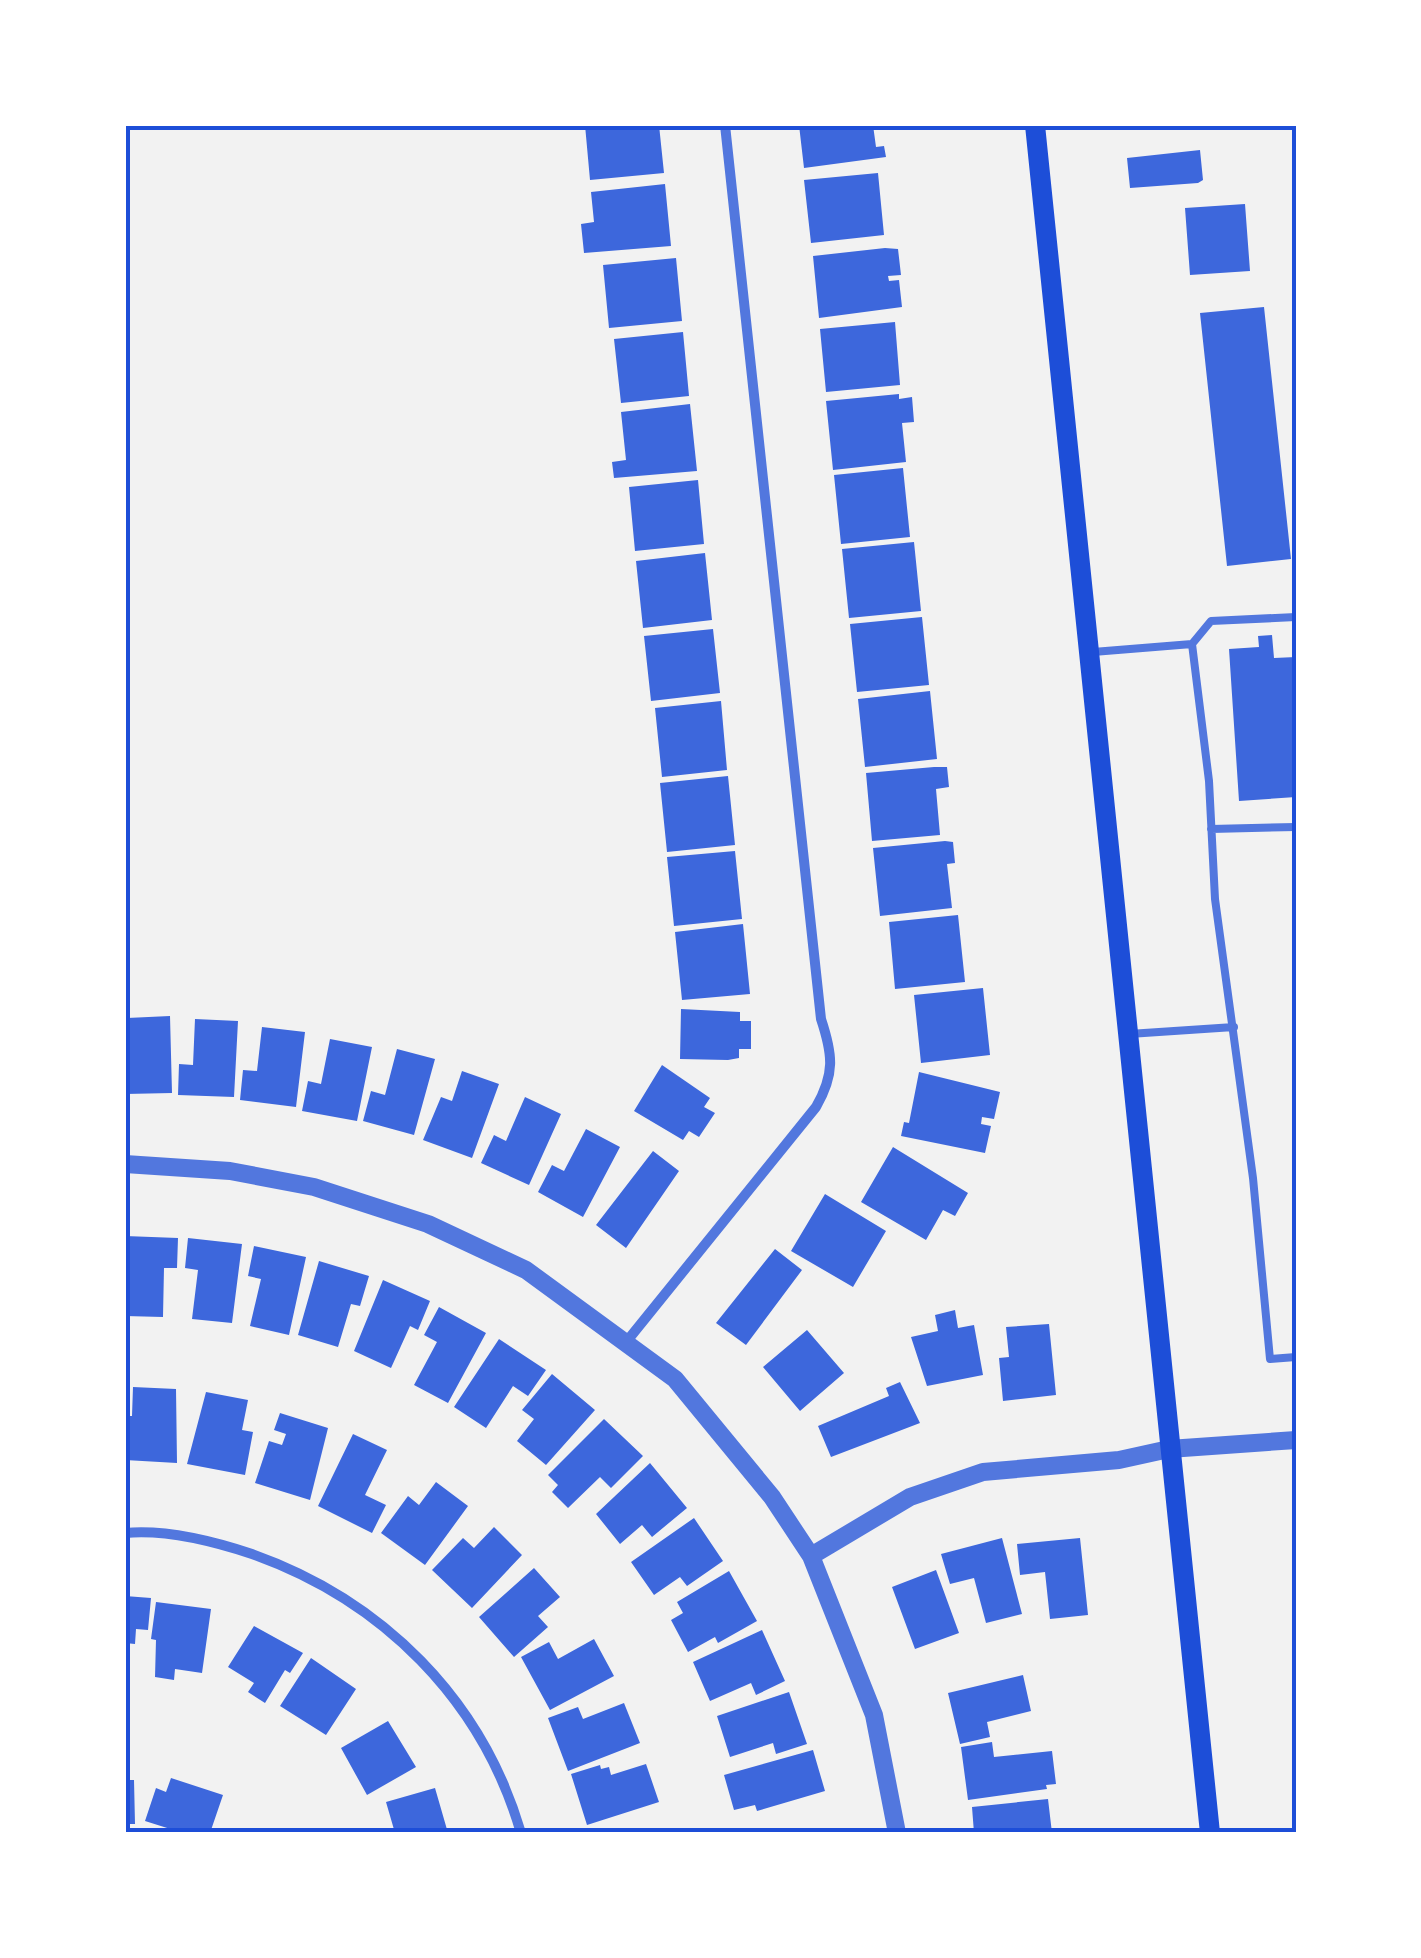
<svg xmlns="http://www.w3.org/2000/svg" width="1421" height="1958" viewBox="0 0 1421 1958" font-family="'Varela Round',sans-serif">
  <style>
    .building { fill: #3d67dc }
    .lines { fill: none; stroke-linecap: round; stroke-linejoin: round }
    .service { stroke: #5277de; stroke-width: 8 }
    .minor { stroke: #5277de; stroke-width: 10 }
    .tertiary { stroke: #5277de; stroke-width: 18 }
    .secondary { stroke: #1d4ed8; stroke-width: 20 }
    .neatline { fill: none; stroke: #1d4ed8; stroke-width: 4 }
  </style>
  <rect width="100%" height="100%" fill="#f2f2f2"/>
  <!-- building -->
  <path class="building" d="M585 125H659L664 173 590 180Z
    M799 125H873L876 147 884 146 886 157 804 168Z
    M1200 150 1203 180 1198 183 1130 188 1127 158Z
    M878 173 884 235 811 243 804 180Z
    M665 184 671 246 584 253 581 224 594 222 591 192Z
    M1245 204 1250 271 1190 275 1185 208Z
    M885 248 898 249 901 275 888 276 889 281 899 280 902 307 819 318 813 256Z
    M676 258 682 321 609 328 603 265Z
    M1264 307 1291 559 1227 566 1200 313Z
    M895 322 900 385 826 392 820 329Z
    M683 332 689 396 621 403 614 339Z
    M899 394V399L912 397 914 422 902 423 906 462 833 470 826 401Z
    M690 404 697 471 614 478 612 462 626 460 621 412Z
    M903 468 910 537 841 544 834 475Z
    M698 480 704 544 635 551 629 487Z
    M914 542 921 611 849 618 842 549Z
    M705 553 712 620 643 628 636 561Z
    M922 617 929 685 857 692 850 624Z
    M713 629 720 693 651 701 644 636Z
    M1272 635 1274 658 1296 657V797L1239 801 1229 649 1259 647 1258 636Z
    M930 691 937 759 865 767 858 699Z
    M721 701 727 770 662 777 655 708Z
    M934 767H947L949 787 936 789 940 835 872 841 866 773Z
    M728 776 735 845 667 852 660 783Z
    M945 841 953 842 955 863 947 864 952 908 880 916 873 848Z
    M735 851 742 919 674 926 667 857Z
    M958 915 965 982 895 989 889 922Z
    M743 924 750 994 682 1000 675 932Z
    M983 988 990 1055 921 1063 914 995Z
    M681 1009 740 1012V1021H751V1049H739V1058L728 1060 680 1059Z
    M170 1016 172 1093 125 1094 127 1018Z
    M195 1019 238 1021 234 1097 178 1095 179 1064 193 1065Z
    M262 1027 305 1032 296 1107 240 1100 243 1070 257 1071Z
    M330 1039 372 1047 357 1121 302 1111 308 1081 321 1084Z
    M397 1049 435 1059 414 1135 363 1121 371 1091 385 1095Z
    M662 1065 710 1098 704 1107 715 1113 699 1137 689 1131 683 1140 634 1111Z
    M462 1071 499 1084 472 1158 423 1140 441 1097 452 1101Z
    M919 1072 1000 1092 994 1119 982 1117 981 1124 991 1126 985 1153 901 1136 904 1122 909 1123Z
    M525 1097 561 1114 529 1185 481 1163 494 1135 506 1141Z
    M586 1129 620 1147 583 1217 538 1192 552 1165 564 1171Z
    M893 1147 968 1193 955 1216 943 1210 926 1240 861 1202Z
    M653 1151 679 1171 626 1248 596 1225Z
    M825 1194 886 1231 853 1287 791 1251Z
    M125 1236 178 1238 177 1268H164L163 1317 125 1316Z
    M188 1238 242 1244 232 1323 192 1319 198 1270 185 1268Z
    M254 1246 306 1257 289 1335 250 1326 261 1279 248 1276Z
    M775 1249 802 1270 746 1345 716 1323Z
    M319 1261 369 1276 360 1306 351 1304 338 1347 298 1335Z
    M383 1280 430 1301 418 1330 410 1326 391 1368 354 1351Z
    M439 1307 486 1333 448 1403 414 1385 437 1342 424 1335Z
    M955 1310 958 1328 974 1325 983 1375 927 1386 911 1337 938 1331 935 1315Z
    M1049 1324 1056 1395 1003 1401 999 1358 1009 1357 1006 1327Z
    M807 1330 844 1373 800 1411 763 1367Z
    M499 1339 546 1370 528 1396 513 1386 486 1428 454 1407Z
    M552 1374 595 1410 546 1465 517 1441 534 1419 522 1410Z
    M900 1382 920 1423 831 1457 818 1426 889 1396 886 1388Z
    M133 1387 176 1389 177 1463 125 1460V1416H132Z
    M206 1392 248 1400 242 1430 253 1432 245 1475 187 1464Z
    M280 1413 328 1428 310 1500 255 1483 269 1441 282 1445 286 1434 274 1430Z
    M604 1419 643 1456 611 1488 600 1477 568 1508 552 1492 558 1485 548 1475Z
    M353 1434 387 1450 365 1495 386 1505 372 1533 318 1506Z
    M650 1463 687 1508 652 1537 642 1525 620 1544 596 1514Z
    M436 1482 468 1506 425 1565 381 1533 408 1496 419 1505Z
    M694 1518 723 1561 687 1586 680 1577 654 1595 631 1562Z
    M494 1527 522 1555 472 1608 432 1570 463 1538 474 1548Z
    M1002 1538 1022 1614 986 1623 974 1578 950 1584 941 1554Z
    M1080 1538 1088 1615 1050 1619 1045 1572 1020 1575 1017 1544Z
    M534 1568 560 1597 538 1616 548 1627 514 1657 479 1617Z
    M936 1570 959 1633 915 1649 892 1587Z
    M729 1571 757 1621 718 1643 715 1637 688 1652 671 1620 683 1613 677 1602Z
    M125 1596 151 1598 148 1630 136 1629 135 1644 125 1643Z
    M156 1602 211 1609 202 1673 175 1669 174 1680 155 1677 156 1640 151 1639Z
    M254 1626 303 1653 290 1673 285 1670 265 1703 248 1692 254 1683 228 1667Z
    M762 1630 785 1681 756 1695 751 1683 710 1701 693 1662Z
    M594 1639 614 1676 550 1710 521 1657 549 1642 558 1659Z
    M311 1658 356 1689 326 1735 280 1706Z
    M1023 1675 1031 1711 987 1722 990 1737 960 1744 948 1693Z
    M789 1692 807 1744 776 1754 773 1743 730 1757 717 1716Z
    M624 1703 640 1743 568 1771 548 1718 578 1707 583 1719Z
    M388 1721 416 1767 367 1795 341 1748Z
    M992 1742 994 1757 1052 1751 1056 1784 1046 1785 1047 1789 968 1800 961 1747Z
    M813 1750 825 1791 757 1811 755 1805 734 1810 724 1775Z
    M646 1764 659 1802 587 1825 571 1774 600 1765 601 1769 609 1767 611 1775Z
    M171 1778 223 1795 210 1833H183L145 1821 156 1788 166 1792Z
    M125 1780H134L135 1824H125Z
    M435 1788 448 1833H395L386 1802Z
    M1048 1799 1052 1833H974L972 1807Z"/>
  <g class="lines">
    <!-- service -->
    <path class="service" d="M1296 617 1211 621 1192 644 1209 781 1215 899 1253 1178 1270 1359 1296 1357
      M1093 652 1192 644
      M1211 829 1296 827
      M1129 1034 1234 1027"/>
    <!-- minor -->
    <path class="minor" d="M627 1341 816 1107C835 1074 833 1055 821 1019L725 125
      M125 1533C167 1529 213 1541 252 1554 382 1600 482 1699 521 1833"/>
    <!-- tertiary -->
    <path class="tertiary" d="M125 1164 230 1171 314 1187 428 1224 526 1270 675 1379 772 1497 811 1556 874 1715 897 1833
      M811 1556 910 1497 983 1472 1119 1460 1169 1449 1296 1440"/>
    <!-- secondary -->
    <path class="secondary" d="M1035 125 1210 1833"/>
  </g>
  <!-- border -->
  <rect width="1421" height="1958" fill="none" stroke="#ffffff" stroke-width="255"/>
  <rect x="128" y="128" width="1166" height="1702" class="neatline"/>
</svg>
